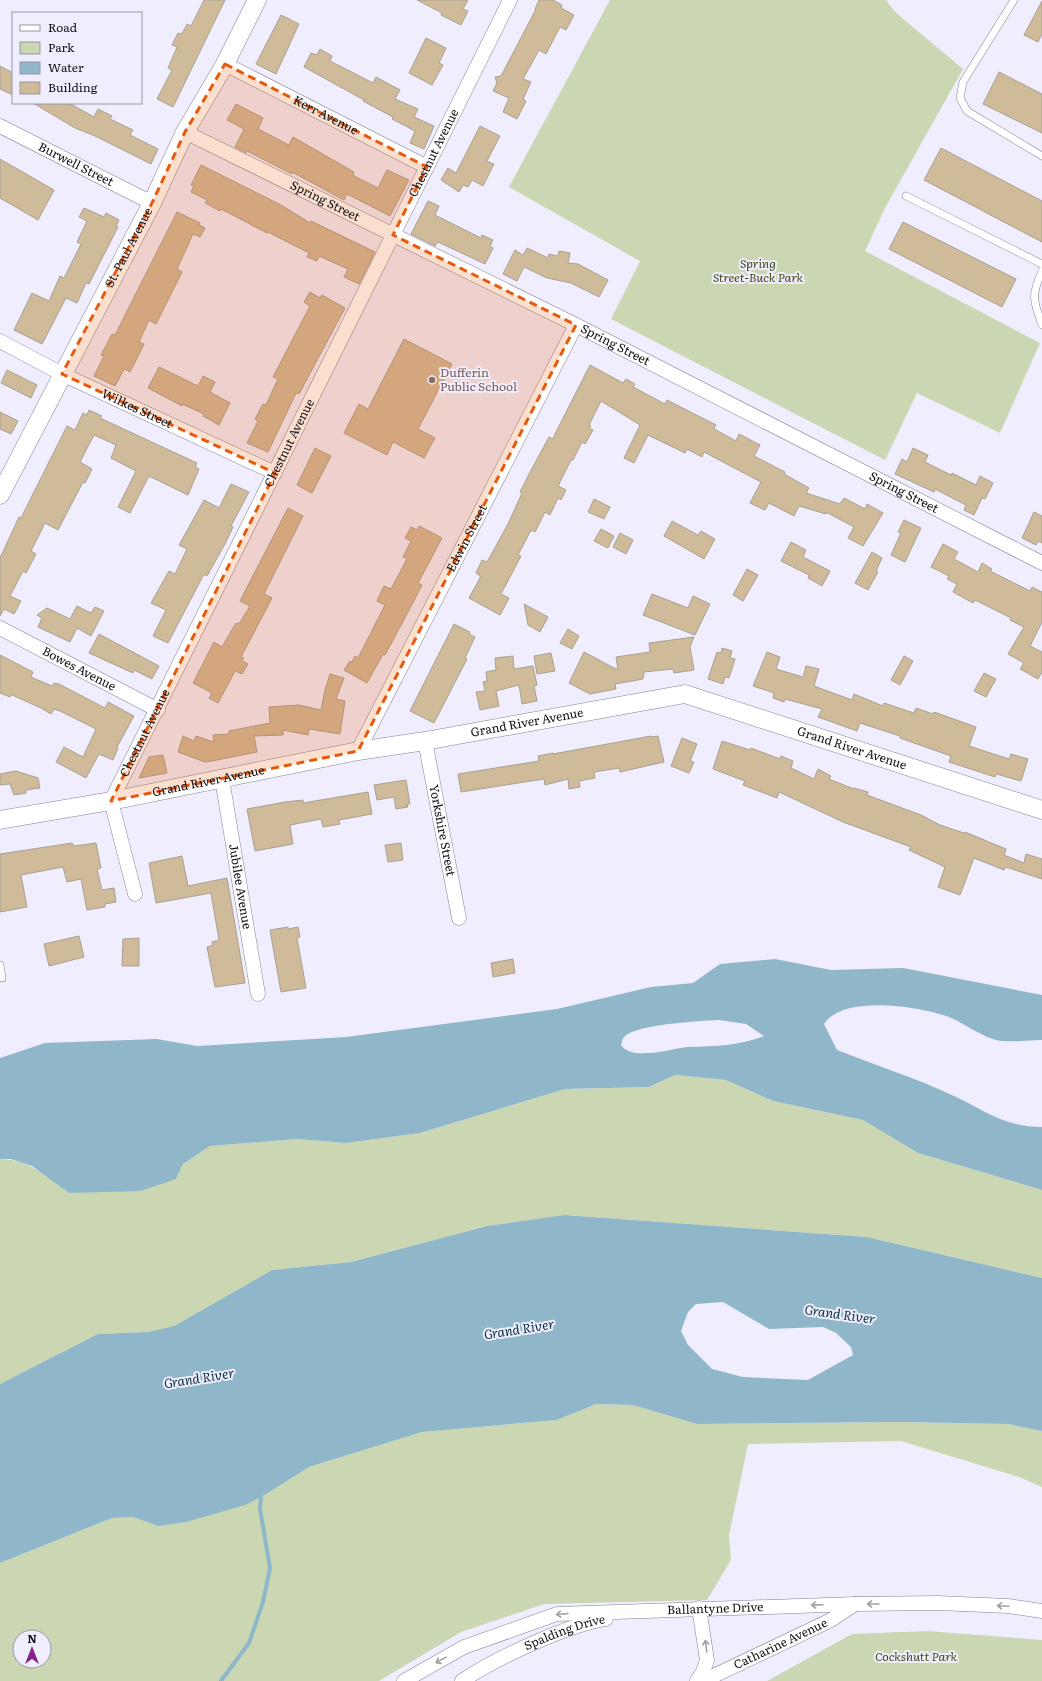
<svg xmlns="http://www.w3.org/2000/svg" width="1042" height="1681" viewBox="0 0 1042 1681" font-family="Literata,serif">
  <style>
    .green { fill: #cbd6b2; fill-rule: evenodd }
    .water { fill: #8fb7c9; fill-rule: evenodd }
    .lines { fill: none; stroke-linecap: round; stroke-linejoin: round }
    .stream { stroke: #8fb7c9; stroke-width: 4 }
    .building { fill: #cfba9a; stroke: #aaa090 }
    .service-casing { stroke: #848193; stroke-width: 8 }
    .minor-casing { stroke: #848193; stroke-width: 15 }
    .tertiary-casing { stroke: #848193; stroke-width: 19 }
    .service { stroke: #fff; stroke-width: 7 }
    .minor { stroke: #fff; stroke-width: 14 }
    .tertiary { stroke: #fff; stroke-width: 18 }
    .oneway { stroke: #a0a0a2 }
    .marked { fill: #e8590c; fill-opacity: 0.2; stroke: #e8590c; stroke-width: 3; stroke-dasharray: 8 5; stroke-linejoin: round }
    .education-dot { fill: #8d6e63; stroke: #f0eefe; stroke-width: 1.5 }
    .labels { text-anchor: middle; stroke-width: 4; stroke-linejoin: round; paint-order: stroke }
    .street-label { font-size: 12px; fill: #111117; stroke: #f0eefe }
    .park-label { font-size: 12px; font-style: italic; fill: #3b480f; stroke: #f0eefe }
    .education-label { font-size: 12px; fill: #785e54; stroke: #f0eefe; text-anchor: start }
    .water-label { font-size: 13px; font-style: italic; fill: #092f3d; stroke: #f0eefe }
  </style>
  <rect width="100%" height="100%" fill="#f0eefe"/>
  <!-- green -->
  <path class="green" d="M610 0H886L895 12 963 69 885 208 865 251 1040 343 1000 433 917 393 885 460 611 319 640 261 509 187Z
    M675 1075 726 1080 773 1101 863 1120 918 1153 1042 1190V1278L867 1237 564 1215 487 1226 351 1262 272 1270 174 1326 148 1332 98 1334 0 1384V1159C28 1159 48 1177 69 1193L176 1179 183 1164 210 1146 297 1139 346 1143 420 1133 565 1089 649 1087Z
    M596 1404 633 1405 697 1424 900 1422 1008 1424 1042 1431V1487L1019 1477 901 1441 748 1444 729 1535 731 1560 707 1600 544 1604 461 1632 379 1681H0V1563L112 1518 133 1517 158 1526 309 1467 422 1432 557 1420ZM20 1637H44V1661H20Z
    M927 1631 1042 1640V1681H767L852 1634Z"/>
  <!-- water -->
  <path class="water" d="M775 959 831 970 903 968 1042 995V1040C1028 1040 1010 1043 996 1040 977 1035 961 1020 943 1015 914 1006 843 995 824 1024L837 1050C875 1065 916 1078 954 1096 986 1111 1004 1127 1042 1127V1190L918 1153 863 1120 773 1101 726 1080 675 1075 649 1087 565 1089 420 1133 346 1143 297 1139 210 1146 183 1164 176 1179 140 1191 69 1193 32 1166 11 1159H0V1058L45 1043 157 1039 197 1046 346 1037 557 1009 651 987 693 983 720 964ZM719 1020 746 1024 764 1036C739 1046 715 1046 688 1047 672 1048 633 1062 621 1045 622 1043 622 1039 624 1037 636 1024 700 1021 719 1020Z
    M564 1215 867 1237 1042 1278V1431L1008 1424 900 1422 697 1424 633 1405 596 1404 557 1420 422 1432 309 1467 261 1497 245 1505 186 1522 158 1526 133 1517 112 1518 0 1563V1384L98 1334 148 1332 174 1326 272 1270 351 1262 487 1226ZM723 1302 769 1329 823 1327 836 1333 851 1347 853 1355 808 1380 743 1377 712 1369 688 1345 681 1331 688 1312 696 1304Z"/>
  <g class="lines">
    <!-- stream -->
    <path class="stream" d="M221 1681 249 1643 263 1602 270 1568 260 1509 261 1497"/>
  </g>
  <!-- building -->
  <path class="building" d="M204 0H225L173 107 157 99 172 70 168 68 177 47 172 45 178 33 182 34 187 24 191 26Z
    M417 0H468L463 9 468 11 461 25 441 15 442 13Z
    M539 0H553L562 5 561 8 574 15 566 30 560 27 546 54 539 50 523 79 531 82 523 99 526 101 517 119 503 112 509 98 493 91 497 83 495 77 501 76 536 9H535Z
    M1042 1V34L1038 42 1024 35Z
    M281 15 299 24 276 74 256 64Z
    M426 38 446 48 439 63 443 65 432 85 409 73Z
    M320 49 332 56 330 61 373 83 376 77 400 90 395 99 418 109 414 117 434 126 424 149 410 143 415 131 392 119 393 117 363 101 364 100 304 67 311 53 317 55Z
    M0 66 13 73V95L0 89Z
    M999 72 1042 94V133L983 104Z
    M33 103H69L94 117 98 109 112 116 110 119 133 130 130 135 158 149 151 164 95 136 75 128Z
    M236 104 263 118 258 129 289 145 293 137 354 172 353 174 356 177 378 188 387 170 409 180 390 216 347 194 344 200 292 172V174L247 151 246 153 235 147 244 129 227 120Z
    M480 126 500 136 487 161 494 164 483 186 472 180 468 187 463 185 459 192 441 180 448 168 456 173Z
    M941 148 1042 201V242L924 180Z
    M0 159 54 190 38 220 0 198Z
    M201 165 281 205 310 223 311 221 375 252 359 284 344 277 348 269 319 256 317 261 307 257 309 253 268 232 267 233 221 209 220 211 205 203 207 200 191 192 194 186 191 185Z
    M428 201 439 206 435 215 481 238 482 235 493 240 490 246 493 248 485 264 438 242 435 246 411 234Z
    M84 208 104 217 106 213 119 220 116 226 118 227 89 284 86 283 77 303 66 298 42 344 14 330 32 293 49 301 60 276 64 278 81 244 77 242 87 221 79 217Z
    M177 212 200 223 199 225 205 228 200 237 193 234 177 269 182 272 156 324 149 320 139 342 144 344 130 372 125 369 123 371 115 386 94 376 104 356 101 355 112 334 115 335Z
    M903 222 1016 279 1002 307 889 249Z
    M527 248 548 258 549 254 558 256 559 251 570 253 568 263 578 264 608 280 599 297 571 283 547 278 524 267 517 281 503 274 515 250 523 255Z
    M310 292 320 298 322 295 345 308 299 394 296 393 268 452 247 443 258 421 255 419 263 404 266 405 278 379 273 377 310 306 304 302Z
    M404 339 452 364 418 429 435 438 424 458 393 442 387 455 344 433 359 404 368 409Z
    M590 365 623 383 626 379 635 384 633 387 665 404 667 400 716 425 714 428 716 430 736 441 739 434 760 445 754 456 785 472 784 474 809 488 806 493 840 504 844 498 865 509 867 504 883 513 863 546 848 538 854 527 826 512V514L799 506 794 516 769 503 765 510 750 503 761 482 704 452 702 457 687 449 685 453 648 435 634 463 624 458 640 425 601 401 589 425 591 426 589 428 593 430 585 444 582 442 573 460H571L558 486 566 490 561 500 558 498 550 515 545 512 535 532 531 530 518 555 521 556 501 594 509 598 500 615 469 598 480 578V576L476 573 482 560 487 562 508 524 522 493 520 492 529 474 549 437 553 439 555 434Z
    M159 367 198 386 203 376 215 382 210 392 230 403 219 425 203 416 204 414 182 404V406L148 388Z
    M7 370 37 385 31 398 1 383Z
    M89 410 102 416 100 418 197 463 195 467 199 469 188 495 149 476 130 513 118 507 136 471 111 458 116 445 94 435 80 462 92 469 85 483 83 482 58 530 45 523 31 551 36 554 26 573 23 571 10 596 21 601 14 614 4 609 0 616V558L19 517 21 518 67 426 75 430 83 413 87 415Z
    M0 412 18 421 11 434 0 429Z
    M315 448 331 456 312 493 297 485Z
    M913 448 928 455 925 462 951 475 952 473 976 485 980 476 993 483 985 499 982 498 974 515 964 510 966 505 935 489 934 492 895 474 902 459 907 462Z
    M231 484 249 492 231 526 233 527 225 544 207 576 204 574 168 643 153 636 166 610 151 603 169 571 175 574 187 549 179 545 204 500 219 508Z
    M594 499 610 507 604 519 588 512Z
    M288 508 303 516 264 594 272 598 241 657 244 658 242 661 248 664 242 674 235 671 218 703 209 698 212 693 193 683 214 642 222 647 236 623 239 624 250 606 240 601Z
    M1034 512 1042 516V543L1038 541 1036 545 1022 538Z
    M904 520 921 528 905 562 891 555 901 533 898 532Z
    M672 521 698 535 701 531 715 539 704 559 664 536Z
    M419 526 442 538 418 583 422 585 408 612 385 655 383 654 367 683 344 670 350 661 352 662 355 656 358 658 385 605 377 601 384 586 391 589 407 559 403 557 411 541 405 538 411 527 417 530Z
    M601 529 614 536 608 548 594 541Z
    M620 533 633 540 626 554 613 547Z
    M791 542 806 550 803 557 830 571 822 586 808 578 809 575 781 561Z
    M943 544 958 552 954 559 978 572 982 563 992 569 990 571 1030 591 1032 587 1042 592V622L1030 646 1042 652V672L1038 679 1020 669 1024 663 1008 654 1024 627 1010 620 1011 618 975 600 973 603 953 592 957 584 947 579 949 576 931 567Z
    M872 552 882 558 876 571 878 572 868 590 855 583Z
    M747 569 758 575 743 601 733 595Z
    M652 594 688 608 693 596 710 604 695 635 643 615Z
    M524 604 548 617 540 632 528 625Z
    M77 606 91 613 95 607 104 611 91 636 77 628 70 642 38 627 42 618 37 615 47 608 70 619Z
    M454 624 470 632 469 634 475 637 465 658 467 659 434 723 410 711Z
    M568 629 579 636 572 649 560 643Z
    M99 634 159 666 152 679 134 670 133 673 89 653Z
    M694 637 690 647 694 670 674 673 673 669 644 672 643 679 615 684 616 689 590 694 569 683 584 652 618 670 616 657 650 652 649 643Z
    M722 648 732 651 730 658 735 659 729 678 725 677 723 684 708 679 717 652 721 653Z
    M767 652 780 657 776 669 803 677 806 666 819 669 814 686 852 700 854 694 883 706 884 703 914 713 916 708 933 714 934 712 976 727 969 746 1009 759 1011 754 1028 759 1021 781 996 774 995 777 949 762 951 756 900 738V736L860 723 857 731 818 717 822 709 785 699 784 702 773 698 774 693 753 686Z
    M551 653 555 671 537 674 534 656Z
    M0 655 33 672 31 677 52 686 54 683 59 684 105 708 108 702 134 716 117 747 118 748 113 760 99 754 86 778 56 762 64 747 83 757 96 729 60 711 54 709 51 714 41 708 12 695 10 697 0 693Z
    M513 656 514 669 533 666 537 685 534 686 537 701 522 704 519 685 496 691 499 706 480 710 476 692 485 691 483 682 487 681 486 672 496 670 495 658Z
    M904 656 913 661 900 685 891 680Z
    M984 673 996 679 986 697 974 691Z
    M330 674 344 678 336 699 345 701 340 734 309 729 308 735 283 730V735L254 736 257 752 212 761 205 762 178 752 183 736 194 741 196 736 214 742 213 735 229 734V731L270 723 269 707 299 705 321 710 325 690Z
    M651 736V737L658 736 664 762 620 772 619 768 594 772 595 778 579 781 580 787 569 789 568 779 545 785 544 779 461 792 458 774 539 761 538 756 553 753V754Z
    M682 738 697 744 690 761 694 762 689 773 671 766Z
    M722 741 750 750 751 748 780 759 781 756 793 761 791 768 814 779 818 769 831 776 829 779 854 789V788L868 792 867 795 921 815 940 825 964 833 965 832 1006 849 1004 855 1024 863 1026 854 1042 859V879L1006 867 1004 870 974 858 960 895 938 887 945 867 909 850 911 847 843 822 779 792 777 798 743 785 745 781 713 769Z
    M163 755 167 773 139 778 149 757Z
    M16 771 38 778 40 788 26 790V793L14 795 10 784 0 785V774Z
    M406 780 410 804H407L408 807 396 809 394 797 377 800 374 785Z
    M368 792 372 814 339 820 340 824 323 827 321 819 290 825 293 844 255 851 247 809 285 802 303 800V803Z
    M72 843 74 846 96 843 101 868 97 869 102 890 114 888 116 902 105 904V907L87 910 81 879 67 882 63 867 21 875 27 907 0 912V854Z
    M401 843 403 860 388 862 385 845Z
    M182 856 188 886 227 878 245 983 215 987 207 947 213 945 212 942 219 940 211 893 156 903 149 863Z
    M288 927V929L298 927 300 937 297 938 306 988 281 992 270 930Z
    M79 936 84 957 49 966 44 944Z
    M139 938V966H122L123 939Z
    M513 959 515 973 493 977 491 963Z"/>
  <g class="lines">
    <!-- service casing -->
    <g class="service-casing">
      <path id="service" d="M1014 0 963 82 960 98 967 111 1042 156
        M906 196 1042 264
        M1042 271C1031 296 1033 300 1042 325
        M0 965 2 978"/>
    </g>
    <!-- minor casing -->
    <g class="minor-casing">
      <g id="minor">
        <path id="s1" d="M225 64 427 167"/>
        <path id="s2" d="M0 126 152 203"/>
        <path id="s3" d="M185 132 576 325 1042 563"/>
        <path id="s4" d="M0 341 62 374 275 473"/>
        <path id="s5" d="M0 628 158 710"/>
        <path id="s6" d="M425 741 459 918"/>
        <path id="s7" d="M358 751 576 325"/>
        <path id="s8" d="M222 779 258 994"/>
        <path id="s9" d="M135 894 111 801 510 0"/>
        <path id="s10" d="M404 1681 464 1647 557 1614 856 1604 937 1603 1008 1606 1042 1611"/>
        <path id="s11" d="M462 1681C494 1659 569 1624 606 1619"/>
        <path d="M697 1681 703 1672 707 1660 699 1608"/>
        <path id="s12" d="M703 1681 831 1620 855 1604"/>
      </g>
    </g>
    <!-- tertiary casing -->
    <g class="tertiary-casing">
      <g id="tertiary">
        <path id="s13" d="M0 495 152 203 185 132 225 64 257 0"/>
        <path id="s14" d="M0 820 111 801 358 751 425 741 685 694 1042 810"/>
      </g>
    </g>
    <!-- service -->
    <use href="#service" class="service"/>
    <!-- minor -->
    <use href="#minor" class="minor"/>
    <!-- tertiary -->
    <use href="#tertiary" class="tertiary"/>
  </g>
  <!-- one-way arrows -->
  <defs><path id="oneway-shaft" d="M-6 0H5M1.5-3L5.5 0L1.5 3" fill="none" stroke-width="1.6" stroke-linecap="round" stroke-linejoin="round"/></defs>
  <g class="oneway">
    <use href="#oneway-shaft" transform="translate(873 1604) rotate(180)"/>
    <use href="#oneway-shaft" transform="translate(817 1605) rotate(178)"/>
    <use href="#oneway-shaft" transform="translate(1003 1606) rotate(-177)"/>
    <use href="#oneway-shaft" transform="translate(562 1614) rotate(175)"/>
    <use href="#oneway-shaft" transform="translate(706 1646) rotate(-98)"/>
    <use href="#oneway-shaft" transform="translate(441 1660) rotate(151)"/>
  </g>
  <!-- marked area -->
  <path class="marked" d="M225 64 427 167 393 235 576 325 358 751 111 801 275 473 62 374 152 203 185 132Z"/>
  <!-- markers -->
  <circle class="education-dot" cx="432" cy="380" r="4"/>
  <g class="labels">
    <!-- street labels -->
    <g class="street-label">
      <text dy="4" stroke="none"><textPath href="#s1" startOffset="113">Kerr Avenue</textPath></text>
      <text dy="4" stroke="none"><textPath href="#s9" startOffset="820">Chestnut Avenue</textPath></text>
      <text dy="4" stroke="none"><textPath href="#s2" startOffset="85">Burwell Street</textPath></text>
      <text dy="4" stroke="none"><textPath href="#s3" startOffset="156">Spring Street</textPath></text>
      <text dy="4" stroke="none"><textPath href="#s13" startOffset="279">St. Paul Avenue</textPath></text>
      <text dy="4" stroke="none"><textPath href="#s3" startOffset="480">Spring Street</textPath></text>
      <text dy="4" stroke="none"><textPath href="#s4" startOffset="153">Wilkes Street</textPath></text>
      <text dy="4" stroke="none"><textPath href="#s9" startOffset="496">Chestnut Avenue</textPath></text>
      <text dy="4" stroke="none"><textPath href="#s3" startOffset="804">Spring Street</textPath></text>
      <text dy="4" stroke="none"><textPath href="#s7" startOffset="239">Edwin Street</textPath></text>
      <text dy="4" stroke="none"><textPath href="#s5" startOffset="89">Bowes Avenue</textPath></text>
      <text dy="4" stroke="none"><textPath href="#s14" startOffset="536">Grand River Avenue</textPath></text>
      <text dy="4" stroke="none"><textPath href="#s9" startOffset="172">Chestnut Avenue</textPath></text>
      <text dy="4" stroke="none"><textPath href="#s14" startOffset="872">Grand River Avenue</textPath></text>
      <text dy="4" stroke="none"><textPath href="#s14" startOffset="212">Grand River Avenue</textPath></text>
      <text dy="4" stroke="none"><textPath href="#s6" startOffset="91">Yorkshire Street</textPath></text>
      <text dy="4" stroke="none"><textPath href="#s8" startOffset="109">Jubilee Avenue</textPath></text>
      <text dy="4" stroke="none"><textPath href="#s10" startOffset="326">Ballantyne Drive</textPath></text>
      <text dy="4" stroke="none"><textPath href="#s11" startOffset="114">Spalding Drive</textPath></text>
      <text dy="4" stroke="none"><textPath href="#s12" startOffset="86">Catharine Avenue</textPath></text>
    </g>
    <!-- park labels -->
    <g class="park-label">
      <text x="758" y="268">Spring<tspan x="758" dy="14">Street-Buck Park</tspan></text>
      <text x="916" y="1661">Cockshutt Park</text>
    </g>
    <!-- education labels -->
    <g class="education-label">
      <text x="440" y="377">Dufferin<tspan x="440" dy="14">Public School</tspan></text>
    </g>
    <!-- water labels -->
    <g class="water-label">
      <text transform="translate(840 1314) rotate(8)" y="5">Grand River</text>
      <text transform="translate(519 1329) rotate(-9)" y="5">Grand River</text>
      <text transform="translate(199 1378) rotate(-9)" y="5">Grand River</text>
    </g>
  </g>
  <!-- legend -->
  <rect x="12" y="12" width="130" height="92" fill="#f0eefe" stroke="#9796a2"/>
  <rect x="20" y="25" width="20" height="6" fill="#ffffff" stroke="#9796a2"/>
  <text x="48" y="32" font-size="12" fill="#111117">Road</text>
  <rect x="20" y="42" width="20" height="12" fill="#cbd6b2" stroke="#9796a2"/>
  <text x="48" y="52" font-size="12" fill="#111117">Park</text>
  <rect x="20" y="62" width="20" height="12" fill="#8fb7c9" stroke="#9796a2"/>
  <text x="48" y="72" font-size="12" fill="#111117">Water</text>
  <rect x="20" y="82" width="20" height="12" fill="#cfba9a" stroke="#9796a2"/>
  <text x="48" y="92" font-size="12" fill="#111117">Building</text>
  <!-- north arrow -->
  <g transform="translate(32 1649)"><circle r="19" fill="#f0eefe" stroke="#9796a2"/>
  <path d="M0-3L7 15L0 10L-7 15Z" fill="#87238c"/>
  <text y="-6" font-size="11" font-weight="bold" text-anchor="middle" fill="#111117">N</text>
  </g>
</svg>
